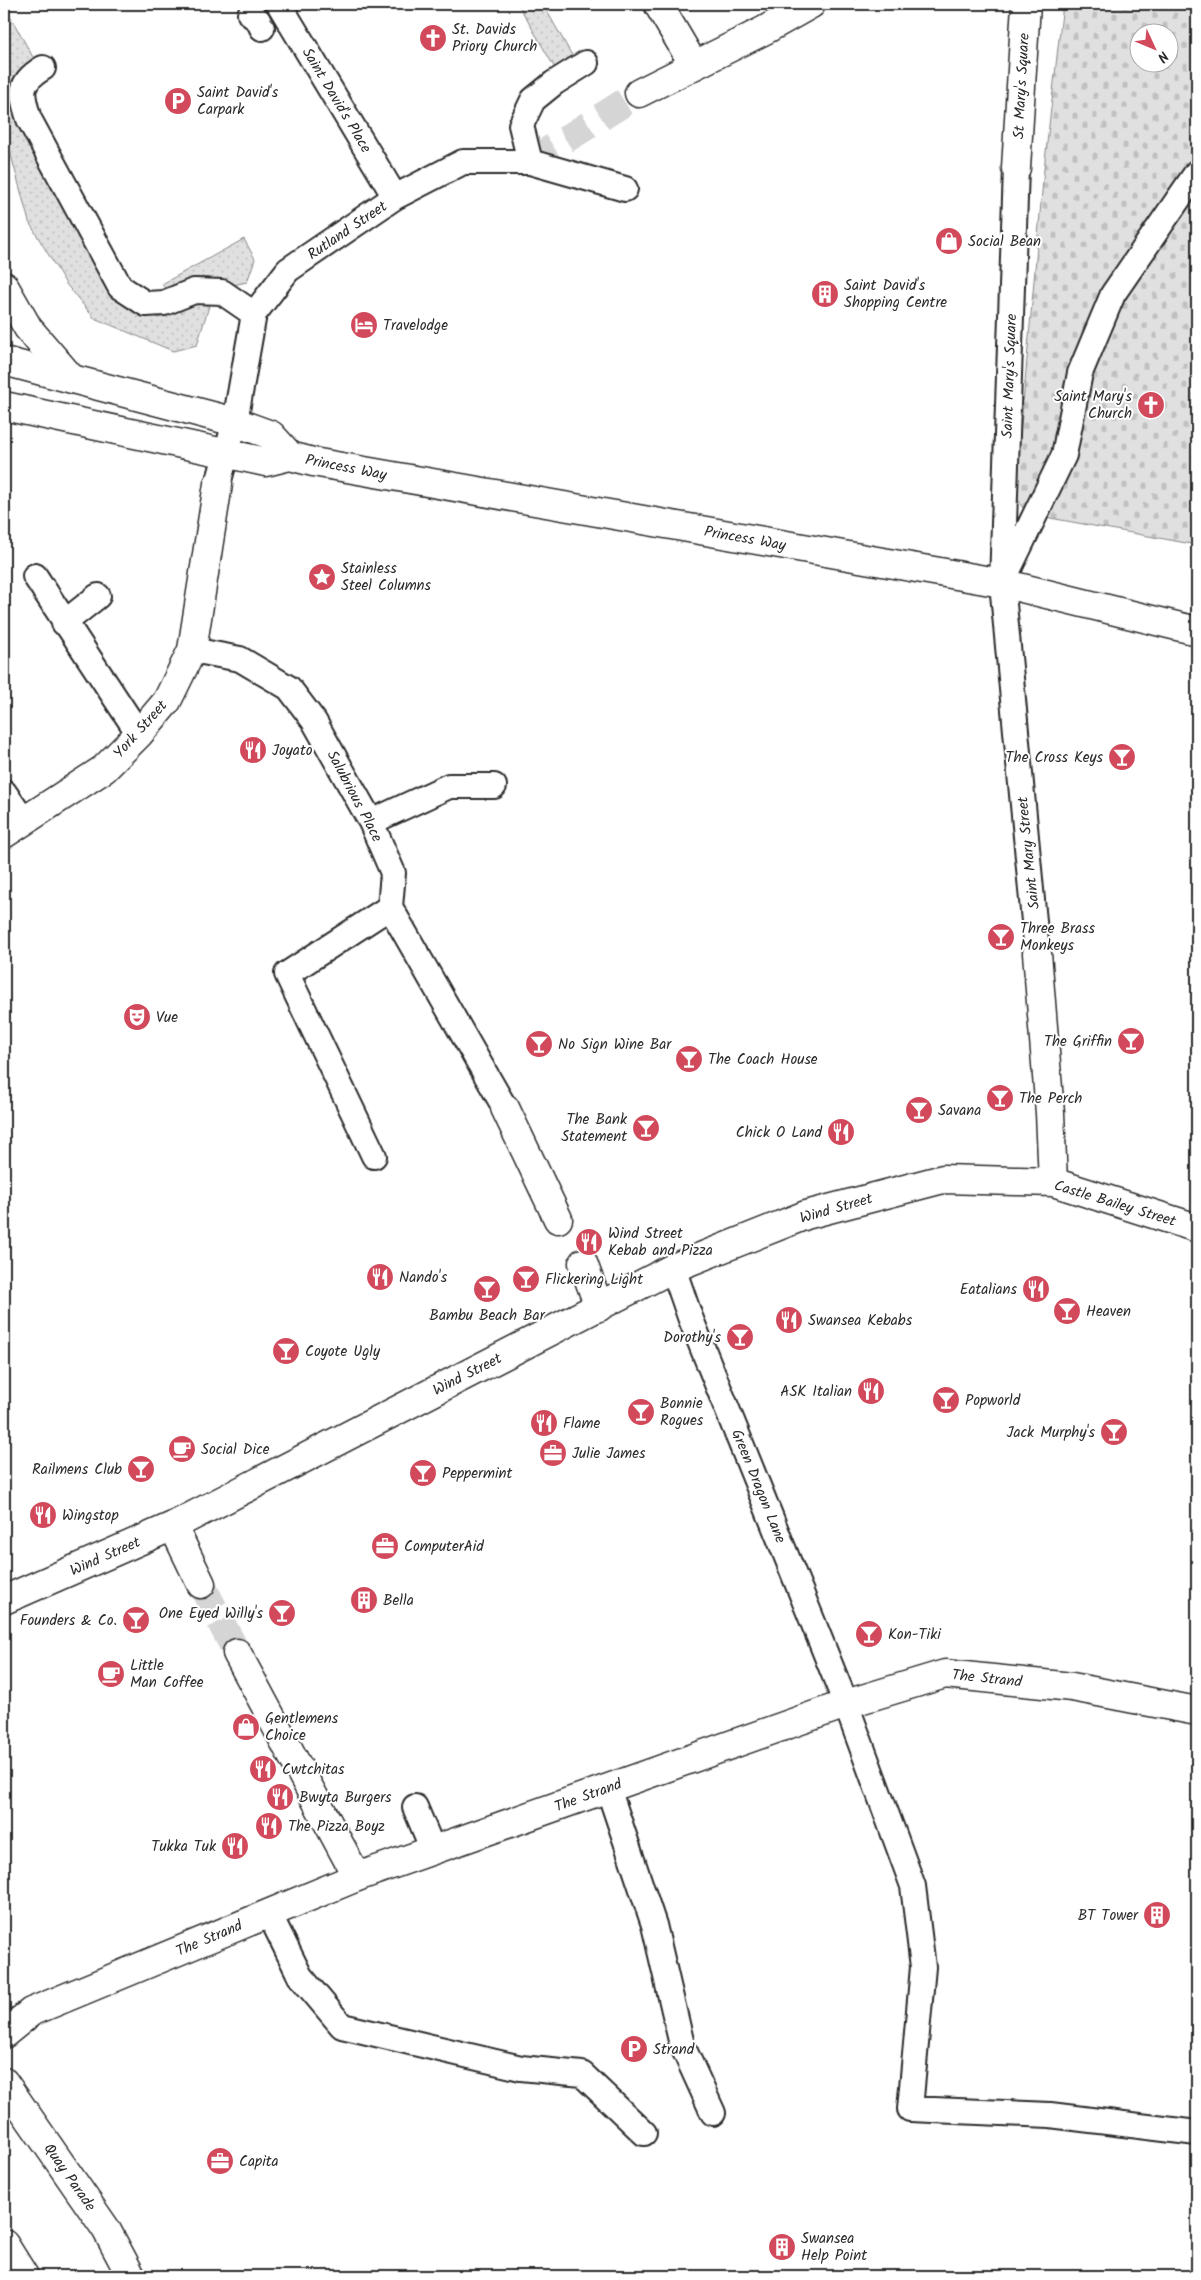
<svg xmlns="http://www.w3.org/2000/svg" width="1201" height="2280" viewBox="0 0 1201 2280" font-family="Kalam,sans-serif">
  <style>
    .grass { fill: url(#grass-dots); stroke: #868686 }
    .cemetery { fill: url(#cemetery-stones); stroke: #868686; fill-rule: evenodd }
    .lines { fill: none; stroke-linecap: round; stroke-linejoin: round }
    .street-tunnel { stroke: #d5d5d5; stroke-width: 28; stroke-dasharray: 28 14; stroke-linecap: butt }
    .lane-casing { stroke: #2b2b2b; stroke-width: 28 }
    .street-casing { stroke: #2b2b2b; stroke-width: 31 }
    .secondary-casing { stroke: #2b2b2b; stroke-width: 31 }
    .primary-casing { stroke: #2b2b2b; stroke-width: 31 }
    .lane { stroke: #fff; stroke-width: 24 }
    .street { stroke: #fff; stroke-width: 28 }
    .secondary { stroke: #fff; stroke-width: 28 }
    .primary { stroke: #fff; stroke-width: 28 }
    .labels { text-anchor: middle; stroke-width: 4; stroke-linejoin: round; paint-order: stroke }
    .poi-label { font-size: 15px; fill: #2b2b2b; stroke: #fff; text-anchor: start }
    .street-label { font-size: 15px; fill: #2b2b2b; stroke: #fff }
  </style>
  <defs>
    <pattern id="grass-dots" width="8" height="8" patternUnits="userSpaceOnUse" patternTransform="scale(1.25)"><rect width="8" height="8" fill="#e0e0e0"/><path d="M2 2h.1M6 6h.1" fill="none" stroke="#c0c0c0" stroke-width="1.8" stroke-linecap="round"/></pattern>
    <pattern id="cemetery-stones" width="16" height="16" patternUnits="userSpaceOnUse" patternTransform="scale(1.25)"><rect width="16" height="16" fill="#e0e0e0"/><path d="M2 7V4a2 2 0 0 1 4 0v3zM10 15v-3a2 2 0 0 1 4 0v3z" fill="#c0c0c0"/></pattern>
  </defs>
  <rect width="100%" height="100%" fill="#fff"/>
  <filter id="ink" filterUnits="userSpaceOnUse"><feTurbulence type="fractalNoise" baseFrequency=".02" numOctaves="2"/><feDisplacementMap in="SourceGraphic" scale="10" xChannelSelector="R" yChannelSelector="G"/><feConvolveMatrix kernelMatrix="1 2 1 2 8 2 1 2 1" color-interpolation-filters="sRGB"/></filter>
  <g filter="url(#ink)">
    <!-- grass -->
    <path class="grass" d="M518 4H543L574 59 556 70Z
      M5 7 34 59 16 84 108 285 126 305 159 318 197 302 209 306 197 345 173 351 94 318 66 284 29 222 4 129Z
      M244 239 255 259 247 282 233 285 202 277 167 291 162 284Z"/>
    <!-- cemetery -->
    <path class="cemetery" d="M1063 4H1197V545L1034 515 1022 507 1015 493 1044 169ZM1138 32H1168V62H1138Z"/>
    <g class="lines">
      <!-- street-tunnel -->
      <path class="street-tunnel" d="M530 162 639 93
        M201 1584 237 1653"/>
      <!-- lane casing -->
      <g class="lane-casing">
        <path id="lane" d="M279 4 395 197
          M250 14 258 20 262 28
          M43 68C18 83 21 93 29 119L120 287 146 304 164 303 194 291 222 292 254 314
          M530 162 521 125 533 100 554 83 586 63
          M1016 168 1002 583 1037 953
          M218 484 235 422 254 314 288 270 395 197 463 162H530L625 189
          M1006 575 1064 455 1080 373 1113 294 1197 172
          M35 576 139 734
          M64 623 98 596
          M192 650 240 659 289 688 314 721 371 822 393 873 390 907 505 1108
          M4 792 24 821
          M371 822 449 786H494
          M374 1156 287 974 390 907
          M673 1268 690 1317 846 1704 913 1886 923 1967 910 2109 1050 2115 1197 2133
          M608 1788 654 1925 682 2045 713 2113
          M415 1807 433 1850
          M269 1913 300 1976 342 2026 521 2068 582 2074 644 2133"/>
      </g>
      <!-- street casing -->
      <g class="street-casing">
        <path id="street" d="M658 4 694 65
          M639 93 765 30 811 4
          M1016 168 1026 4
          M4 834 104 769 139 734 167 701 192 650 218 484
          M1037 953 1050 1113 1053 1182
          M505 1108 558 1219
          M583 1263 599 1307
          M173 1526 201 1584
          M4 1600 173 1526 673 1268 806 1215 943 1179 1053 1182 1197 1228
          M237 1653 357 1877"/>
      </g>
      <!-- secondary casing -->
      <g class="secondary-casing">
        <path id="secondary" d="M4 361 235 422 271 435 290 456
          M4 406 266 462 290 456 313 462 1002 583 1197 631
          M4 2034 31 2012 357 1877 846 1704 945 1674 1072 1687 1197 1711"/>
      </g>
      <!-- primary casing -->
      <g class="primary-casing">
        <path id="primary" d="M4 286 28 328 70 377
          M4 2082 106 2229 131 2276
          M4 2244 24 2276"/>
      </g>
      <!-- lane -->
      <use href="#lane" class="lane"/>
      <!-- street -->
      <use href="#street" class="street"/>
      <!-- secondary -->
      <use href="#secondary" class="secondary"/>
      <!-- primary -->
      <use href="#primary" class="primary"/>
    </g>
  </g>
  <!-- icons -->
  <defs>
    <g id="church-disc" transform="scale(1.4375)"><circle r="9.5" fill="#d1495b" stroke="#fff"/><path d="M-1.2-6h2.4v3.5h3.3v2.4h-3.3V6h-2.4V-.1h-3.3v-2.4h3.3Z" fill="#fff"/></g>
    <g id="parking-disc" transform="scale(1.4375)"><circle r="9.5" fill="#d1495b" stroke="#fff"/><path d="M-3.5-5.5H1a3.5 3.5 0 0 1 0 7H-1V5.5H-3.5ZM-1-3.4V-.6H.8a1.4 1.4 0 0 0 0-2.8Z" fill="#fff"/></g>
    <g id="shop-disc" transform="scale(1.4375)"><circle r="9.5" fill="#d1495b" stroke="#fff"/><path d="M-5-2.5h2.3a2.7 3.5 0 0 1 5.4 0H5L5.5 6h-11ZM-1.5-2.5h3a1.5 2.3 0 0 0-3 0Z" fill="#fff"/></g>
    <g id="building-disc" transform="scale(1.4375)"><circle r="9.5" fill="#d1495b" stroke="#fff"/><path d="M-4-6H4V6H1V3H-1V6H-4ZM-2.5-4.3h1.7v1.8h-1.7ZM.8-4.3h1.7v1.8H.8ZM-2.5-1h1.7V.8h-1.7ZM.8-1h1.7V.8H.8Z" fill="#fff"/></g>
    <g id="hotel-disc" transform="scale(1.4375)"><circle r="9.5" fill="#d1495b" stroke="#fff"/><path d="M-6-4.5h1.5V1H6V5H4.5V3h-9V5H-6ZM-4 0a1.8 1.8 0 1 1 3.6 0ZM.5 0V-2.5h3Q6-2.5 6 0Z" fill="#fff"/></g>
    <g id="sight-disc" transform="scale(1.4375)"><circle r="9.5" fill="#d1495b" stroke="#fff"/><path d="M0-6L1.8-2.2L6-1.7L2.9 1.2L3.7 5.4L0 3.3L-3.7 5.4L-2.9 1.2L-6-1.7L-1.8-2.2Z" fill="#fff"/></g>
    <g id="restaurant-disc" transform="scale(1.4375)"><circle r="9.5" fill="#d1495b" stroke="#fff"/><path d="M-5-6h1v4h1v-4h1v4h1v-4h1v5L-1.5 .5V6h-2V.5L-5-1ZM5-6V6H3V1.5H1.5Q1.5-4 5-6Z" fill="#fff"/></g>
    <g id="bar-disc" transform="scale(1.4375)"><circle r="9.5" fill="#d1495b" stroke="#fff"/><path d="M-6-5H6L.8 .8V4.5H3.5V6h-7V4.5H-.8V.8Z" fill="#fff"/></g>
    <g id="theatre-disc" transform="scale(1.4375)"><circle r="9.5" fill="#d1495b" stroke="#fff"/><path d="M-5-5.5Q0-4 5-5.5V0Q5 5 0 6Q-5 5-5 0ZM-3.3-2.5H-1v1.5H-3.3ZM1-2.5H3.3v1.5H1ZM-2.8 1Q0 5.5 2.8 1Z" fill="#fff"/></g>
    <g id="cafe-disc" transform="scale(1.4375)"><circle r="9.5" fill="#d1495b" stroke="#fff"/><path d="M-5.5-4.5H6V0H3Q3 3.5 0 3.5H-2.5Q-5.5 3.5-5.5 0ZM3-3.2v2h1.7v-2ZM-6 4.5H4V6H-6Z" fill="#fff"/></g>
    <g id="office-disc" transform="scale(1.4375)"><circle r="9.5" fill="#d1495b" stroke="#fff"/><path d="M-6-3h4V-5.5h4V-3h4V5H-6ZM-1-4.5V-3h2v-1.5ZM-6 0V1H6V0Z" fill="#fff"/></g>
  </defs>
  <g fill-rule="evenodd">
    <use href="#church-disc" x="433" y="38"/>
    <use href="#parking-disc" x="178" y="101"/>
    <use href="#shop-disc" x="949" y="241"/>
    <use href="#building-disc" x="825" y="294"/>
    <use href="#hotel-disc" x="364" y="325"/>
    <use href="#church-disc" x="1151" y="405"/>
    <use href="#sight-disc" x="322" y="577"/>
    <use href="#restaurant-disc" x="253" y="750"/>
    <use href="#bar-disc" x="1122" y="757"/>
    <use href="#bar-disc" x="1001" y="937"/>
    <use href="#theatre-disc" x="137" y="1017"/>
    <use href="#bar-disc" x="1131" y="1041"/>
    <use href="#bar-disc" x="539" y="1044"/>
    <use href="#bar-disc" x="689" y="1059"/>
    <use href="#bar-disc" x="1000" y="1098"/>
    <use href="#bar-disc" x="919" y="1110"/>
    <use href="#bar-disc" x="646" y="1128"/>
    <use href="#restaurant-disc" x="841" y="1132"/>
    <use href="#restaurant-disc" x="589" y="1242"/>
    <use href="#restaurant-disc" x="380" y="1277"/>
    <use href="#bar-disc" x="526" y="1279"/>
    <use href="#bar-disc" x="487" y="1289"/>
    <use href="#restaurant-disc" x="1036" y="1289"/>
    <use href="#bar-disc" x="1067" y="1311"/>
    <use href="#restaurant-disc" x="789" y="1320"/>
    <use href="#bar-disc" x="740" y="1337"/>
    <use href="#bar-disc" x="286" y="1351"/>
    <use href="#restaurant-disc" x="871" y="1391"/>
    <use href="#bar-disc" x="946" y="1400"/>
    <use href="#bar-disc" x="641" y="1412"/>
    <use href="#restaurant-disc" x="544" y="1423"/>
    <use href="#bar-disc" x="1114" y="1432"/>
    <use href="#cafe-disc" x="182" y="1449"/>
    <use href="#office-disc" x="553" y="1453"/>
    <use href="#bar-disc" x="141" y="1469"/>
    <use href="#bar-disc" x="423" y="1473"/>
    <use href="#restaurant-disc" x="43" y="1515"/>
    <use href="#office-disc" x="385" y="1546"/>
    <use href="#building-disc" x="364" y="1600"/>
    <use href="#bar-disc" x="282" y="1613"/>
    <use href="#bar-disc" x="136" y="1620"/>
    <use href="#bar-disc" x="869" y="1634"/>
    <use href="#cafe-disc" x="111" y="1674"/>
    <use href="#shop-disc" x="246" y="1727"/>
    <use href="#restaurant-disc" x="263" y="1769"/>
    <use href="#restaurant-disc" x="280" y="1797"/>
    <use href="#restaurant-disc" x="269" y="1826"/>
    <use href="#restaurant-disc" x="235" y="1846"/>
    <use href="#building-disc" x="1157" y="1915"/>
    <use href="#parking-disc" x="634" y="2049"/>
    <use href="#office-disc" x="220" y="2161"/>
    <use href="#building-disc" x="782" y="2247"/>
  </g>
  <g class="labels">
    <!-- poi labels -->
    <g class="poi-label">
      <text x="452" y="34">St. Davids<tspan x="452" dy="17">Priory Church</tspan></text>
      <text x="197" y="97">Saint David's<tspan x="197" dy="17">Carpark</tspan></text>
      <text x="968" y="246">Social Bean</text>
      <text x="844" y="290">Saint David's<tspan x="844" dy="17">Shopping Centre</tspan></text>
      <text x="383" y="330">Travelodge</text>
      <text x="1132" y="401" text-anchor="end">Saint Mary's<tspan x="1132" dy="17">Church</tspan></text>
      <text x="341" y="573">Stainless<tspan x="341" dy="17">Steel Columns</tspan></text>
      <text x="272" y="755">Joyato</text>
      <text x="1103" y="762" text-anchor="end">The Cross Keys</text>
      <text x="1020" y="933">Three Brass<tspan x="1020" dy="17">Monkeys</tspan></text>
      <text x="156" y="1022">Vue</text>
      <text x="1112" y="1046" text-anchor="end">The Griffin</text>
      <text x="558" y="1049">No Sign Wine Bar</text>
      <text x="708" y="1064">The Coach House</text>
      <text x="1019" y="1103">The Perch</text>
      <text x="938" y="1115">Savana</text>
      <text x="627" y="1124" text-anchor="end">The Bank<tspan x="627" dy="17">Statement</tspan></text>
      <text x="822" y="1137" text-anchor="end">Chick O Land</text>
      <text x="608" y="1238">Wind Street<tspan x="608" dy="17">Kebab and Pizza</tspan></text>
      <text x="399" y="1282">Nando's</text>
      <text x="545" y="1284">Flickering Light</text>
      <text x="1017" y="1294" text-anchor="end">Eatalians</text>
      <text x="1086" y="1316">Heaven</text>
      <text x="487" y="1320" text-anchor="middle">Bambu Beach Bar</text>
      <text x="808" y="1325">Swansea Kebabs</text>
      <text x="721" y="1342" text-anchor="end">Dorothy's</text>
      <text x="305" y="1356">Coyote Ugly</text>
      <text x="852" y="1396" text-anchor="end">ASK Italian</text>
      <text x="965" y="1405">Popworld</text>
      <text x="660" y="1408">Bonnie<tspan x="660" dy="17">Rogues</tspan></text>
      <text x="563" y="1428">Flame</text>
      <text x="1095" y="1437" text-anchor="end">Jack Murphy's</text>
      <text x="201" y="1454">Social Dice</text>
      <text x="572" y="1458">Julie James</text>
      <text x="122" y="1474" text-anchor="end">Railmens Club</text>
      <text x="442" y="1478">Peppermint</text>
      <text x="62" y="1520">Wingstop</text>
      <text x="404" y="1551">ComputerAid</text>
      <text x="383" y="1605">Bella</text>
      <text x="263" y="1618" text-anchor="end">One Eyed Willy's</text>
      <text x="117" y="1625" text-anchor="end">Founders &amp; Co.</text>
      <text x="888" y="1639">Kon-Tiki</text>
      <text x="130" y="1670">Little<tspan x="130" dy="17">Man Coffee</tspan></text>
      <text x="265" y="1723">Gentlemens<tspan x="265" dy="17">Choice</tspan></text>
      <text x="282" y="1774">Cwtchitas</text>
      <text x="299" y="1802">Bwyta Burgers</text>
      <text x="288" y="1831">The Pizza Boyz</text>
      <text x="216" y="1851" text-anchor="end">Tukka Tuk</text>
      <text x="1138" y="1920" text-anchor="end">BT Tower</text>
      <text x="653" y="2054">Strand</text>
      <text x="239" y="2166">Capita</text>
      <text x="801" y="2243">Swansea<tspan x="801" dy="17">Help Point</tspan></text>
    </g>
    <!-- street labels -->
    <g class="street-label">
      <text transform="translate(1021 86) rotate(-87)" y="5">St Mary's Square</text>
      <text transform="translate(337 100) rotate(59)" y="5">Saint David's Place</text>
      <text transform="translate(347 230) rotate(-34)" y="5">Rutland Street</text>
      <text transform="translate(1009 376) rotate(-88)" y="5">Saint Mary's Square</text>
      <text transform="translate(346 467) rotate(11)" y="5">Princess Way</text>
      <text transform="translate(745 538) rotate(10)" y="5">Princess Way</text>
      <text transform="translate(140 729) rotate(-48)" y="5">York Street</text>
      <text transform="translate(355 796) rotate(62)" y="5">Salubrious Place</text>
      <text transform="translate(1028 853) rotate(-96)" y="5">Saint Mary Street</text>
      <text transform="translate(1115 1203) rotate(17)" y="5">Castle Bailey Street</text>
      <text transform="translate(836 1208) rotate(-16)" y="5">Wind Street</text>
      <text transform="translate(467 1374) rotate(-27)" y="5">Wind Street</text>
      <text transform="translate(759 1486) rotate(68)" y="5">Green Dragon Lane</text>
      <text transform="translate(105 1556) rotate(-24)" y="5">Wind Street</text>
      <text transform="translate(987 1678) rotate(6)" y="5">The Strand</text>
      <text transform="translate(588 1795) rotate(-20)" y="5">The Strand</text>
      <text transform="translate(209 1938) rotate(-23)" y="5">The Strand</text>
      <text transform="translate(70 2177) rotate(55)" y="5">Quay Parade</text>
    </g>
  </g>
  <!-- margin -->
  <rect width="1201" height="2280" fill="none" stroke="#fff" stroke-width="20"/>
  <rect x="10" y="10" width="1181" height="2260" fill="none" stroke="#2b2b2b" stroke-width="2" filter="url(#ink)"/>
  <!-- north arrow -->
  <g transform="translate(1154 48) rotate(134)"><circle r="24" fill="#ffffff" stroke="#aaaaaa"/>
  <path d="M0-4L9 19L0 12L-9 19Z" fill="#d1495b"/>
  <text y="-8" font-size="14" font-weight="bold" text-anchor="middle" fill="#2b2b2b">N</text>
  </g>
</svg>
